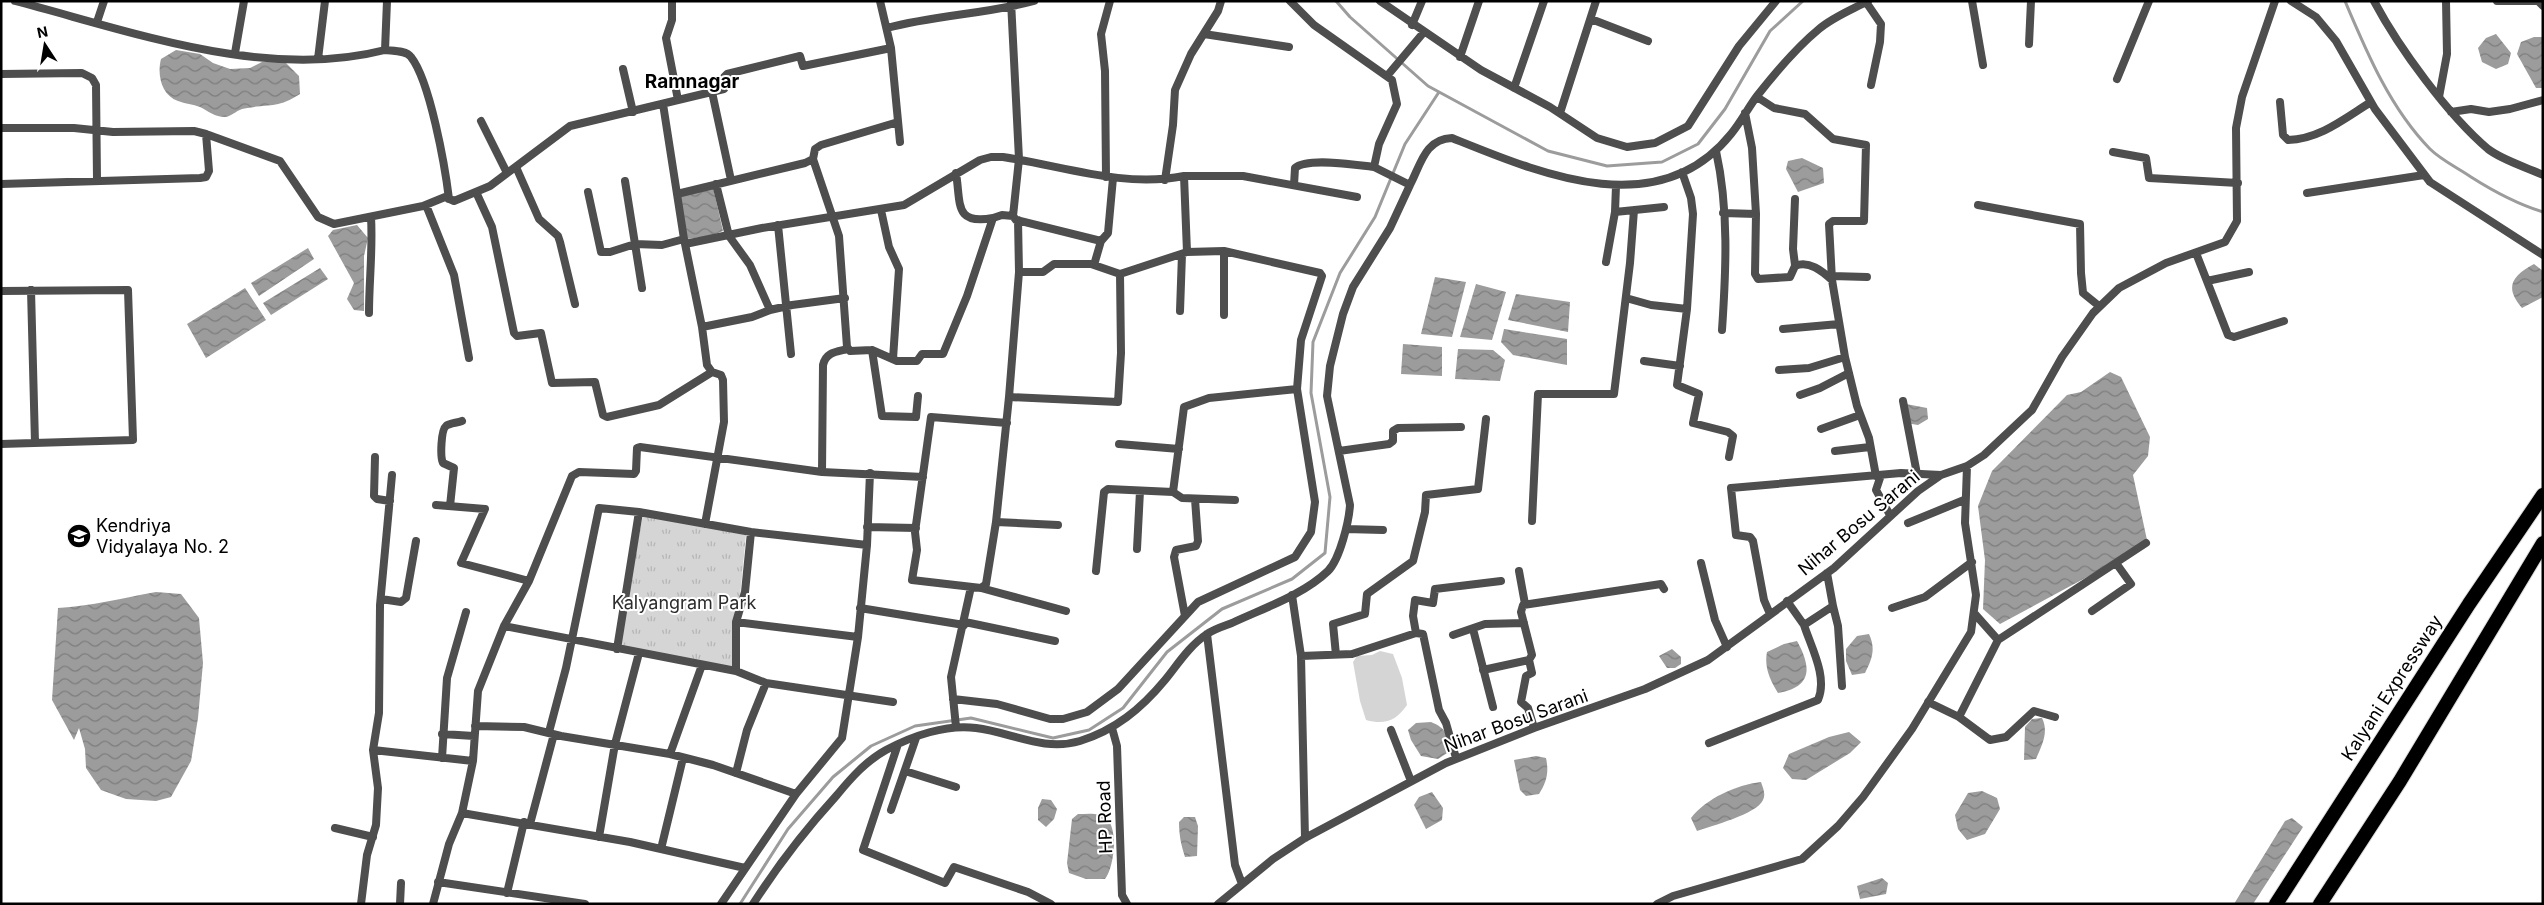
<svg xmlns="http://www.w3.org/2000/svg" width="2544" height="905" viewBox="0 0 2544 905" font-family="Inter,sans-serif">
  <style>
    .grass { fill: url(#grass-tufts) }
    .pitch { fill: #d5d5d5 }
    .water { fill: url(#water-waves) }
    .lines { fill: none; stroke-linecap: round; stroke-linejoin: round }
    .stream { stroke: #9c9c9c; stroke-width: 3 }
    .trunk-casing { stroke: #dbdbdb; stroke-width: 16 }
    .minor { stroke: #4e4e4e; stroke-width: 8 }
    .trunk { stroke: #000; stroke-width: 14 }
    .labels { text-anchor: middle; stroke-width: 4; stroke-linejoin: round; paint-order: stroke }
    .street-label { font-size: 18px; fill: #000; stroke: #fff }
    .poi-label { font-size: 18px; fill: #000; stroke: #fff; text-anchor: start }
    .park-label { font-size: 18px; fill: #2c2c2c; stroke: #fff }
    .neighbourhood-label { font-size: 19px; font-weight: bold; fill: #000; stroke: #fff }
  </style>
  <defs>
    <pattern id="grass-tufts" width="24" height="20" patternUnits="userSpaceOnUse" patternTransform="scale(1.25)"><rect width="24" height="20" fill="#d5d5d5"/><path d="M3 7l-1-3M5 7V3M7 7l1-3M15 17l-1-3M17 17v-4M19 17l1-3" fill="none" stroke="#b5b5b5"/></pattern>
    <pattern id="water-waves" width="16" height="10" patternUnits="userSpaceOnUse" patternTransform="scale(1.25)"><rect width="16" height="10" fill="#9c9c9c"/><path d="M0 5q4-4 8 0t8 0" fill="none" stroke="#7d7d7d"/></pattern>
  </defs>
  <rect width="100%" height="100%" fill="#fff"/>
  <!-- grass -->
  <path class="grass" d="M643 515 746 535 733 668 621 649 618 644Z"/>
  <!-- pitch -->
  <path class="pitch" d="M1380 651 1393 654 1402 678 1407 705C1396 721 1385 725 1366 720L1360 701 1353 662 1357 656 1372 655Z"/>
  <!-- water -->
  <path class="water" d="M2496 34 2511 53 2508 64 2496 69 2482 62 2478 48 2486 38Z
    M2534 37H2543V88H2536L2517 54 2521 42Z
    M176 50 200 54 213 63 230 69 250 68 262 62H285L299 76 300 94C275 110 268 103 242 109 236 111 230 117 225 117 215 117 208 111 200 107 193 104 185 104 178 101 161 95 157 74 161 59Z
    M1802 158 1823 168 1824 183 1798 192 1786 169 1788 161Z
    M713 187 723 231 710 236 687 239 680 197Z
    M357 225 368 238 364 256V311L354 310 347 299 354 283 328 236 333 230Z
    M308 248 314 259 259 296 251 283Z
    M2534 264 2543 271V297L2522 308C2504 287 2512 276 2534 264Z
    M320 268 328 279 271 315 263 303Z
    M1435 277 1466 282 1452 337 1421 334Z
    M1476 284 1506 292 1492 340 1460 337Z
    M245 288 266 320 206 358 187 324Z
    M1516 294 1570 302 1568 332 1508 320Z
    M1504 329 1567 339V365L1513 355 1501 342Z
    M1403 344 1442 347V376L1401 374Z
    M1458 349 1493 350 1505 360 1500 381 1455 379Z
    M2110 372 2121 377 2150 437 2148 456 2133 475 2147 540 2100 570 2000 624 1983 609 1985 560 1978 506 1992 471 2067 395 2081 392Z
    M1906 404 1927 408 1928 419 1918 425 1906 423Z
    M156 592 181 594 199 618 203 663 198 718 191 761 171 797 156 801 126 799 101 790 86 768 85 749 79 728 74 740 52 700 58 608C91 606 123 598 156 592Z
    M1869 634C1876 649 1872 659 1865 673L1852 675 1846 661V649L1857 636Z
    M1797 641C1812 668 1812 687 1778 693 1770 680 1764 667 1767 652L1784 644Z
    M1672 649 1681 657V664L1675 668H1667L1659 656Z
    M2042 718C2049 732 2042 745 2036 759L2024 760 2025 727 2032 719Z
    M1431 722C1446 728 1449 736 1450 751L1438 759 1421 756 1411 740 1408 730 1416 723Z
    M1849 732 1861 742 1850 753 1806 780 1792 779 1783 768 1789 754 1829 737Z
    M1536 756 1546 758C1549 772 1547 782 1539 794L1526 796 1520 790 1514 760Z
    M1761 782C1763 788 1766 794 1763 800 1757 814 1711 826 1697 831L1691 818C1707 798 1736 785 1761 782Z
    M1982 791 1997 798 2000 809 1985 834 1967 840 1958 829 1955 815 1968 793Z
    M1432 792 1443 808 1442 820 1426 829 1414 805 1419 797Z
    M1042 799 1051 800 1057 809 1054 819 1046 827 1038 820V808Z
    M1078 814C1087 814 1099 812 1106 818 1119 828 1114 868 1105 879H1086L1069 873 1067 863 1072 819Z
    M1184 817H1195L1198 826 1197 856 1185 857C1181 845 1179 835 1179 822Z
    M2292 818 2303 827 2253 904H2234L2285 821Z
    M1882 878 1888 883 1886 894 1860 899 1857 886Z"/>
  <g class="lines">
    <!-- stream -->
    <path class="stream" d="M1336 1 1350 17 1428 86 1548 151 1607 166 1662 162 1698 144 1725 109 1770 31 1803 1
      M2345 1C2367 53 2390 108 2430 149 2441 160 2458 168 2471 177 2493 191 2517 204 2543 212
      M740 904 788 829 833 777 871 746 915 726 971 718 1053 738 1089 730 1123 708 1167 652 1222 609 1292 579 1325 553 1330 497 1311 393 1313 342 1340 273 1375 217 1405 144 1439 92"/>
    <!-- trunk casing -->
    <g class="trunk-casing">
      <path id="trunk" d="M2276 904 2469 604 2543 495
        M2320 904 2400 781 2543 543"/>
    </g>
    <!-- minor -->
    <path class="minor" d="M15 1C131 31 265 81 385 50L387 1
      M880 1 891 48 900 142
      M1011 1 1019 159 1013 216 1016 220 1101 241
      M1290 1 1314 25 1392 80 1397 104 1379 144 1374 167 1410 185C1421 164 1425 139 1452 138 1539 173 1658 225 1731 134 1741 122 1748 108 1757 96 1775 73 1796 48 1819 29 1833 17 1851 10 1868 1
      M1380 1 1481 70 1550 107 1597 138 1627 147 1655 143 1688 126 1739 46 1776 1
      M1972 1 1983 65
      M2291 1 2316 17 2336 41 2375 109 2430 182 2543 255
      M2374 1C2399 48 2448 115 2488 149 2502 160 2526 167 2543 175
      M2497 1H2538L2543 6
      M1866 2 1881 24 1880 42 1871 85
      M1591 19 1648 41
      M97 22 104 1
      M1412 25 1422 1
      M887 28C935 15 986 14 1034 1
      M1204 34 1289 47
      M2029 44 2031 1
      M385 50C393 51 406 50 411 57 430 81 445 166 449 199
      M235 53 244 1
      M1460 57 1479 1
      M318 59 325 1
      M623 69 633 112
      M1 74 82 73 92 78 96 85 97 180
      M1387 76 1424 32
      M2117 79 2149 1
      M1514 88 1544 1
      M712 92 731 180
      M1757 97 1774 108 1805 114 1833 139 1866 145 1864 221H1833L1829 224 1832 280
      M2439 97 2447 54 2446 1
      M678 100 724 89 726 86 724 77 727 74 800 56 803 66 891 48
      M2280 102 2283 135 2288 140C2320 139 2345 118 2371 102
      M663 104 684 239 702 327 707 365 712 372 721 375 723 380 724 422 705 524
      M2451 112 2471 109 2489 112 2510 109 2543 100
      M1560 113 1596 1
      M1745 113 1752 148 1756 214
      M481 121 507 173
      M1 128H74L113 132 194 131 206 134 280 161 318 217 334 224 423 206 445 197 454 201 490 186 570 126 678 100 666 38 672 20V1
      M1716 151C1729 209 1726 271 1722 330
      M2113 152 2146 158 2149 178 2238 183
      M813 159 839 236 847 347 850 351 872 350 897 361H917L922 354H943L967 296 993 218 1002 215 1013 216
      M516 167 539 219 558 236 560 242 575 304
      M1682 172 1691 198 1693 214 1687 309 1677 385 1699 394 1693 423 1728 432 1733 436 1729 457
      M956 173C961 204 954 225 993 218
      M1184 176H1243L1357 197
      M1106 177 1105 71 1101 34 1110 1
      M1165 180 1173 125 1175 90 1191 54 1218 11 1221 1
      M625 181 642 288
      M1 184 200 178 206 177 209 171 206 134
      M716 184 729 236 750 265 770 310
      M1294 185 1295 168C1307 157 1358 165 1374 167
      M1616 186 1615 212 1664 207
      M476 192 492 227 514 333 517 336 541 333 552 383 595 382 603 415 607 417 659 405 712 372
      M588 192 601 252H610L635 244 662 245 684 239
      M2307 193 2424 175
      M677 194 805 163 813 159 815 149 821 145 898 122
      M1795 199 1793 249 1795 265
      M426 205 454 275 469 358
      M1978 205 2080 224 2081 273 2083 293 2099 306
      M881 210 889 247 899 269 893 359
      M1723 213 1756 214 1755 274 1758 279 1790 277 1795 266C1809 260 1822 271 1832 280L1845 357 1857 406 1869 438 1876 476
      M1018 220 1019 272
      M778 225 791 354
      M685 244 762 228 904 205 980 160 991 157H1003C1063 166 1123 188 1184 176L1187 252
      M2196 253 2228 335 2234 337 2284 321
      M1606 262 1615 212
      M1094 265 1101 241 1108 233 1113 178
      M1832 276 1867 277
      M2207 281 2249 272
      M31 290 35 443
      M1 291 128 290 133 440 1 444
      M1626 298 1651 305 1687 309
      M1180 311 1182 254
      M369 313C369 281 373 249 371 217
      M1224 315V251
      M702 327 752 317 770 310 792 305 845 298
      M1783 329 1839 324
      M872 350 882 416 916 417 918 396
      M1644 361 1680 366
      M1779 370 1809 368 1845 357
      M1800 395 1820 388 1849 373
      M1009 397 1019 272H1043L1054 264H1091L1120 274
      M1903 401 1917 474
      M1007 423 931 417 915 532 917 550 912 580 981 588 986 584 996 522 1009 397 1118 402 1121 353 1120 274 1187 252 1224 251 1320 273 1322 276 1301 340 1297 389 1209 398 1184 407 1173 492 1108 489 1104 492 1096 571
      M1821 429 1860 415
      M1119 444 1179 449
      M1339 451 1389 444 1393 441V431L1398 428 1461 427
      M1835 451 1870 447
      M375 457 374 496 377 499 390 501
      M822 472 823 365C826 352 836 352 848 349
      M1881 475 1876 490 1890 515
      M1173 492 1182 498 1235 500
      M436 505 485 509 461 563 529 581
      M450 506 454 468 443 463C440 457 441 430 446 426 449 423 457 423 462 421
      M1532 521 1538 394H1614L1630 263 1634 210
      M996 522 1058 525
      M1908 523 1964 500
      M867 527 916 528
      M1346 529 1383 530
      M867 545 870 473
      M1137 549 1140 491
      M1701 563 1715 620 1727 647
      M1519 571 1525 604
      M981 588 1066 611
      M1292 595 1301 656 1305 838
      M381 599 401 602 406 598 416 541
      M1787 601 1804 625
      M1833 606 1838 626 1842 686
      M860 608 964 625
      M1892 608 1925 597 1972 562
      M2092 611 2131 584 2116 563
      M1974 613 1998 640
      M1770 614 1764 600 1753 541 1750 537 1736 535 1731 488 1901 473 1941 475
      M1185 616 1174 557 1176 550 1196 546 1198 541 1195 499
      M965 622 1055 641
      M504 626 736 671 766 683 893 702
      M1473 629 1493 707
      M1416 633 1413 616 1415 600 1433 603 1435 589 1501 581
      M1207 634 1235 865 1242 884
      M1453 635 1485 624 1524 623
      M617 649 639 512
      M1336 655 1333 624 1365 614 1367 594 1413 561 1425 512 1426 495 1478 489 1486 419
      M1301 656 1352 654 1416 633 1423 634 1439 710 1446 723 1456 758
      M1483 670 1529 660
      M736 671V622L745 592 751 532
      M953 699 997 704 1050 719H1063L1087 712 1118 689 1198 602 1295 557 1311 532 1315 502 1297 389
      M1928 702 1959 717 1990 740 2006 737 2034 711 2055 717
      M1959 717 1998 640 2146 543
      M475 726 524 727 561 736 670 754 713 765 796 794
      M956 727 951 677 971 587
      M1112 728 1117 746 1122 895 1127 904
      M1534 728 1528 708 1521 702 1526 676 1532 673 1529 660 1532 655 1521 612 1523 605 1661 584 1664 589
      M1391 730 1411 781
      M549 732 566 668 599 508 639 512 751 532 867 545 858 637 736 622
      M442 734 474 736
      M1709 743 1818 700C1828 677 1811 647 1804 625L1833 606 1827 573
      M898 744 863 850 945 883 954 867 1028 892 1051 904
      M373 750 473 761
      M670 754 702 665
      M442 758 447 678 466 612
      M905 771 956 787
      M736 773 747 730 766 683
      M891 810 916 738
      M462 813 630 842 745 868
      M530 824 554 734
      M335 828 373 837
      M599 837 615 744 639 653
      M661 849 683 758
      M438 882 585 904
      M507 893 524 822
      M361 904 367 855 376 825 378 788 373 750 379 713 380 605 392 475
      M400 904 401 883
      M433 904 449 844 462 813 473 761 478 691 504 626 529 581 572 476 579 472 634 474 636 471 637 448 640 447 822 472 923 477
      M721 904 796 794 842 738 858 637
      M753 904C778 865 806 829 837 795 851 778 866 761 886 750 912 736 946 724 976 728 1011 732 1043 752 1080 741 1115 730 1141 709 1165 680 1178 664 1189 646 1207 634 1214 629 1224 626 1232 623 1264 608 1303 595 1328 571 1340 559 1349 521 1350 505L1327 396 1330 366 1343 314 1353 287 1390 228 1410 185
      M1218 904 1273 859 1305 838 1446 763 1534 728 1645 689 1708 660 1834 568 1918 491 1941 475 1967 466 1984 455 2032 410 2062 357 2093 313 2119 288 2166 263 2225 242 2237 221 2236 128 2242 97 2275 1
      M1657 904 1673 896 1802 859 1838 826 1863 797 1912 729 1971 632 1976 595 1965 523 1967 466"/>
    <!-- trunk -->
    <use href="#trunk" class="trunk"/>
  </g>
  <!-- icons -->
  <defs>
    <g id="school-disc" transform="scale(1.25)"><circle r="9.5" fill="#000" stroke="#fff"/><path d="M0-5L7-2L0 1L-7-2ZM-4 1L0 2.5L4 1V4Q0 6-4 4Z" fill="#fff"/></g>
  </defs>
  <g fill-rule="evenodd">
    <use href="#school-disc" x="79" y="536"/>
  </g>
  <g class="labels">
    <!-- street labels -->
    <g class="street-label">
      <text transform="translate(1859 523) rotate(-40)" y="6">Nihar Bosu Sarani</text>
      <text transform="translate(2392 688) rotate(-57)" y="6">Kalyani Expressway</text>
      <text transform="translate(1516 721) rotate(-20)" y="6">Nihar Bosu Sarani</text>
      <text transform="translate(1105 817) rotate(-92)" y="6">HP Road</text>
    </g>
    <!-- poi labels -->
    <g class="poi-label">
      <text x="96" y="532">Kendriya<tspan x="96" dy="21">Vidyalaya No. 2</tspan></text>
    </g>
    <!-- park labels -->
    <g class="park-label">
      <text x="684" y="609">Kalyangram Park</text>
    </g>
    <!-- neighbourhood labels -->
    <g class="neighbourhood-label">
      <text x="692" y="88">Ramnagar</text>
    </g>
  </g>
  <!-- border -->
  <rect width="2544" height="905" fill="none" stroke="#000000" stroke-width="5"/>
  <!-- north arrow -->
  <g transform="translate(45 45) rotate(348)" stroke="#ffffff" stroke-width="4" paint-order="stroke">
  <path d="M0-4L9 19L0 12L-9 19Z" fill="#000000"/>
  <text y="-8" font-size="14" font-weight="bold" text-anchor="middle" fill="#000000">N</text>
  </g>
</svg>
